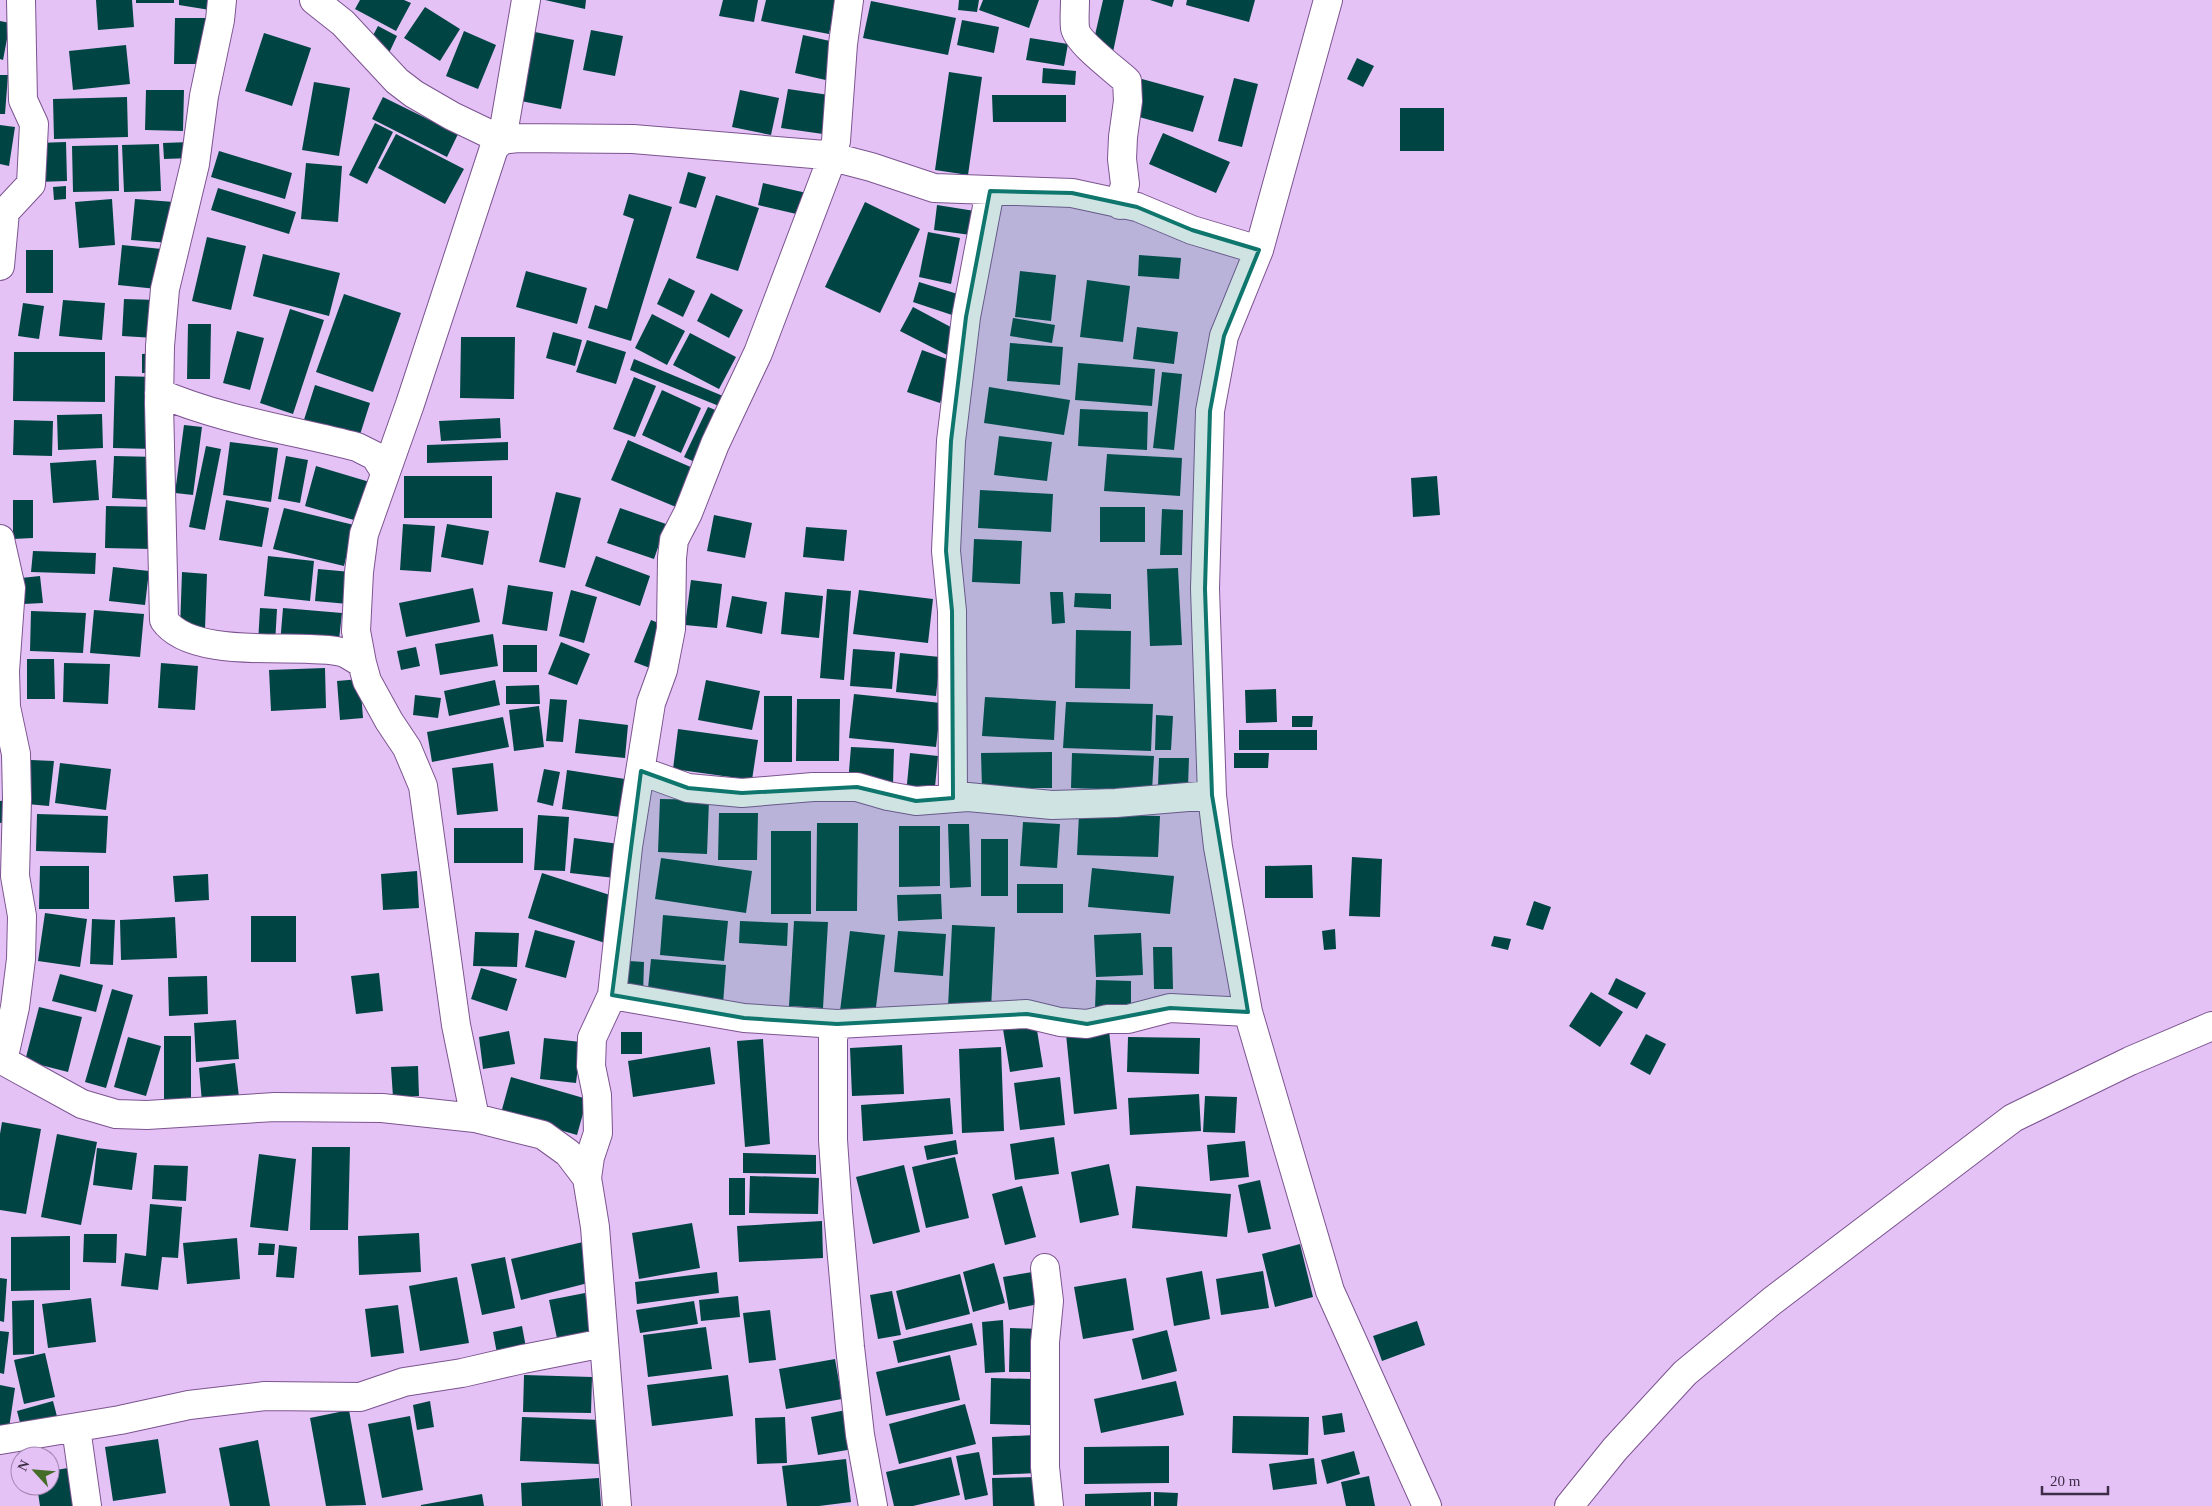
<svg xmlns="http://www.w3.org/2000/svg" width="2212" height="1506" viewBox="0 0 2212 1506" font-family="'Times New Roman',serif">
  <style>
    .building { fill: #004544 }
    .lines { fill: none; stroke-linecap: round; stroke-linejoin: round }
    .minor-casing { stroke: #7c5490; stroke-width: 30 }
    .minor { stroke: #fff; stroke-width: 28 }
    .marked { fill: #0f766e; fill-opacity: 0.2; stroke: #0f766e; stroke-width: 4; stroke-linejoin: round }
  </style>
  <rect width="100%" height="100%" fill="#e4c2f6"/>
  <!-- building -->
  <path class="building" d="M96 0H132L134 27 98 30Z
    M136 0H174V3H136Z
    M179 0H212L210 10 179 5Z
    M360 0H404L411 3 396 31 355 9Z
    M545 0H586L585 9Z
    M723 0H758L754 22 719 16Z
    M766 0H836L829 34 761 21Z
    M959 0H979L977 12 958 10Z
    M983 0H1039L1029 28 979 10Z
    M1103 0H1124L1113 52 1092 48Z
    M1150 0H1174L1172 7Z
    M1187 0H1255L1249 22 1186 5Z
    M871 1 956 18 948 55 863 38Z
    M425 7 460 29 440 61 404 38Z
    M175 18H209L208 64H174Z
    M962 20 999 27 994 53 957 45Z
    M0 21 10 23 3 60 0 59Z
    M378 26 397 36 389 53 369 43Z
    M591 30 623 36 615 76 583 70Z
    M464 31 496 45 478 89 446 76Z
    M535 32 574 40 561 109 521 101Z
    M264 33 311 48 292 106 245 91Z
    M803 35 839 43 830 81 795 73Z
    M1030 38 1068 44 1064 66 1026 60Z
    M126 45 130 84 73 90 69 51Z
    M1357 58 1374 66 1363 87 1347 79Z
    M1043 68 1076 71 1075 85 1042 83Z
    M949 72 982 77 968 175 935 170Z
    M0 75H8L5 114H0Z
    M1234 78 1258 84 1242 147 1218 141Z
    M1142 79 1204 96 1193 132 1132 115Z
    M314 82 350 88 339 156 302 150Z
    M788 89 829 95 823 134 781 128Z
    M146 90H184L183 131 145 130Z
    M740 90 779 98 771 135 732 127Z
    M992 95H1066V122H993Z
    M127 97 128 137 54 139 53 99Z
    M383 97 458 134 447 157 372 119Z
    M1400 108H1444V151H1400Z
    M375 123 393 132 367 184 349 175Z
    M0 125 15 127 9 166 0 164Z
    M1163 133 1230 162 1216 193 1149 164Z
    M396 134 464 169 445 204 378 168Z
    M66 142 67 181 37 182V143Z
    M191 142V158L164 159 163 143Z
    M159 144 161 191 124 192 122 145Z
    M118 145 119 191 73 192 72 146Z
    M219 151 292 173 285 199 211 177Z
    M306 163 342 166 338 222 301 219Z
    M688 172 706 177 696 208 679 203Z
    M763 183 811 194 805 216 758 205Z
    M66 186V199L54 200 53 187Z
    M218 188 296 212 289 234 211 210Z
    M629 194 672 207 631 341 588 328 595 305 607 309 634 219 623 215Z
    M716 195 759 208 738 271 696 258Z
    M112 199 115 245 79 248 75 202Z
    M135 199 174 202 170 243 131 240Z
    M865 202 920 229 880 313 825 287Z
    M937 205 981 212 978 236 934 230Z
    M928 232 960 238 951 284 919 277Z
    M207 237 246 246 231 310 192 301Z
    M122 245 162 249 157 289 118 285Z
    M26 250H53V293H26Z
    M263 254 340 273 329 316 253 296Z
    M1139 255 1181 258 1179 279 1138 276Z
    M526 271 587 288 577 324 516 307Z
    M1020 271 1056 275 1051 321 1015 317Z
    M669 278 695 291 683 317 657 304Z
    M1087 280 1130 286 1123 342 1080 337Z
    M919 282 964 296 958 317 913 302Z
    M711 293 743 310 729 338 697 321Z
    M344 294 401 313 373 392 316 372Z
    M124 299 157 300 155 338 122 336Z
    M63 300 105 303 102 340 59 336Z
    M23 303 44 306 39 339 18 336Z
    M913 307 962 333 949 356 900 331Z
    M290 309 324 320 293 414 260 403Z
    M652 314 685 331 667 365 635 348Z
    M1013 318 1055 325 1052 343 1010 336Z
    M188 324H211L210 379H187Z
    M1137 327 1178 332 1174 364 1133 359Z
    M237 331 264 338 250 390 223 383Z
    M553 332 582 340 575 366 546 358Z
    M690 333 736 357 719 389 673 365Z
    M461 337H515L514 399 460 398Z
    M587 340 626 352 616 384 576 372Z
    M1010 343 1063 347 1060 385 1007 381Z
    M922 350 955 362 940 403 907 392Z
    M14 352H105V402L13 401Z
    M157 353 158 373H142V354Z
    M634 359 723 396 719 406 630 370Z
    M1078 363 1155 369 1152 406 1075 400Z
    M1162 372 1182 374 1174 450 1153 448Z
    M115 376 156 377 154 449 113 448Z
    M634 377 656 386 635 437 613 429Z
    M315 385 370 403 358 441 303 423Z
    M989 387 1070 400 1064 435 984 423Z
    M662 390 701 408 681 453 642 435Z
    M708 407 725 414 701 465 684 457Z
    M1080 409 1148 412 1147 450 1078 446Z
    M102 414 103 448 58 450 57 415Z
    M500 418 501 438 441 441 439 421Z
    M14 420 53 421 52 456 13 455Z
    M184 425 202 427 193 495 175 493Z
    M999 436 1052 442 1047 481 994 475Z
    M628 440 693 468 676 507 611 480Z
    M230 442 278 448 271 502 223 495Z
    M508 442V460L427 463V445Z
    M206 446 221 449 205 530 189 527Z
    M1107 454 1182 458 1180 496 1104 491Z
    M114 456 158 457 156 500 112 498Z
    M286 456 308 460 300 503 278 499Z
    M96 460 99 500 53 503 50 463Z
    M316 466 373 483 361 522 305 506Z
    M404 476H492V518H404Z
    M1437 476 1440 515 1413 517 1411 478Z
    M980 490 1053 494 1051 532 978 528Z
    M556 492 581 498 565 568 539 562Z
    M13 500H33V538L13 539Z
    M226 500 269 508 262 547 219 540Z
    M106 506 154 507 153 549 105 548Z
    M1100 507H1145V542H1100Z
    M284 508 354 525 344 566 273 549Z
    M620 508 666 524 654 559 607 543Z
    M1162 509 1183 510 1182 555H1160Z
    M714 515 752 523 745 558 707 551Z
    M403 524 435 526 431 572 400 570Z
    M447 524 489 531 483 565 441 557Z
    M806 527 847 530 844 561 803 557Z
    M974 539 1022 541 1020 584 972 582Z
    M33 551 96 553 95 574 31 572Z
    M268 556 314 561 310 601 264 596Z
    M596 556 650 576 640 606 585 586Z
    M113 567 149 571 145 605 109 601Z
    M1178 568 1182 645 1150 646 1147 569Z
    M318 569 351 572 348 604 315 601Z
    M182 572 207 574 205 629H180Z
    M40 576 43 603 23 604 21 578Z
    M691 580 722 584 717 628 685 625Z
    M508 585 553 592 547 631 502 624Z
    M473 588 480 622 406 637 399 603Z
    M827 589 851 591 844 680 820 678Z
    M571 590 597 597 584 643 559 636Z
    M859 590 933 599 928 643 853 634Z
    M785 592 823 596 819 638 781 634Z
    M1050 592H1063L1065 623 1052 624Z
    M1075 593 1111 594V609L1074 607Z
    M732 596 767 602 762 634 726 627Z
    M260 608 277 609 275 644 258 643Z
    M283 608 342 613 338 649 280 644Z
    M94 610 144 614 140 657 90 653Z
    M31 611 86 613 83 653 30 651Z
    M651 620 666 626 650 668 634 662Z
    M1076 630 1131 631 1130 689 1075 688Z
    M493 634 498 666 440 675 435 644Z
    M561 642 590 654 577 685 548 674Z
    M503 645H537V672H503Z
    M416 647 420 666 401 670 397 651Z
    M853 649 895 652 892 689 850 686Z
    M900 653 940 657 936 696 896 692Z
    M27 659H54L55 699H27Z
    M64 663 110 664 108 704 63 702Z
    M161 663 198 666 195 710 158 708Z
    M325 668 326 708 271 711 269 670Z
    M360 679 363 718 340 720 337 681Z
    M495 680 500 705 449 716 444 691Z
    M706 680 760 691 752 730 698 720Z
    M539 685 540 704H506V686Z
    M1276 689 1277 722 1246 723 1245 690Z
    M854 694 941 703 936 747 849 738Z
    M415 695 441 698 438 718 413 715Z
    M764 696H792V762H764Z
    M985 697 1056 701 1054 740 982 736Z
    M550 699 567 700 563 742 546 741Z
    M797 699H840L839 761H796Z
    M1066 702 1153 704 1151 751 1063 748Z
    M539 706 544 747 514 751 509 710Z
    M1156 715 1173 716 1171 750H1155Z
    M1292 716H1313L1312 727H1292Z
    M503 717 509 747 432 762 427 732Z
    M579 719 628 725 625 758 575 753Z
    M678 729 758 740 752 780 673 769Z
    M1239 730H1317V750H1239Z
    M851 747 894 749 893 785 848 783Z
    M1052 752V788H982L981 753Z
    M910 753 938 756 934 797 906 794Z
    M1072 753 1154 756 1152 791 1071 788Z
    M1234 753H1269L1268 768H1234Z
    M1159 758H1189L1188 787 1158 786Z
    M31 760 54 761 49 806 27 804Z
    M60 763 111 769 106 810 55 803Z
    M493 763 498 811 457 815 452 768Z
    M544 769 560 772 553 806 537 802Z
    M567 770 625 779 620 817 562 809Z
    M660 799 709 800 707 854 658 852Z
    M7 800 11 821 0 823V801Z
    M719 813H758L757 860H718Z
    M37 814 108 816 106 853 36 851Z
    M1079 814 1160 816 1158 857 1077 855Z
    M538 815 569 817 565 871 534 870Z
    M1023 822 1060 824 1057 868 1020 866Z
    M817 823H858L857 911H816Z
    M948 824H969L971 887 950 888Z
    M899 826H940V886L899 887Z
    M454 828H523V863H454Z
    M771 831H811V914H771Z
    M574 838 619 844 615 878 570 873Z
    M981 839H1008V896H981Z
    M1352 857 1382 859 1380 917 1349 916Z
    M661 858 752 871 746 913 655 899Z
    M1312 865 1313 898H1265V866Z
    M40 866H89V909H39Z
    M1092 868 1174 876 1170 914 1088 907Z
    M417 871 419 908 383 910 381 874Z
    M542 873 619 898 605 943 528 918Z
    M208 874 209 900 175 902 173 876Z
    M1017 884H1063V913H1017Z
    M941 894 942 919 898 921 897 895Z
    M1534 901 1551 907 1543 930 1526 925Z
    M45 913 87 919 80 967 38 961Z
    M663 915 728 921 724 961 660 955Z
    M251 916H296V962H251Z
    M175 917 177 958 121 960 120 920Z
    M92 919 115 920 113 965 90 964Z
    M740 921 788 923 787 946 739 943Z
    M794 921 828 922 823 1008 789 1006Z
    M952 925 995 927 991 1009 948 1007Z
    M1335 929 1336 949 1324 950 1322 931Z
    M535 930 575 941 566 978 525 967Z
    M850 931 885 935 875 1015 840 1011Z
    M898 931 946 934 943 976 894 972Z
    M475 932 519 933 517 967 473 966Z
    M1141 933 1143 975 1096 977 1094 935Z
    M1494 936 1511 939 1508 950 1491 946Z
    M1153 947H1172L1173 989H1154Z
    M651 959 726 965 723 1004 647 998Z
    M629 961 644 962 643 996 627 995Z
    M481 968 517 979 507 1011 471 999Z
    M379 973 383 1011 356 1014 351 976Z
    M60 974 103 985 96 1012 52 1001Z
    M207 976 208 1014 169 1016 168 977Z
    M1616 978 1646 993 1637 1009 1608 994Z
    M1096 980 1131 981V1010L1095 1009Z
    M112 989 133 995 106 1088 85 1082Z
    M1591 992 1623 1012 1600 1047 1569 1026Z
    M39 1007 82 1017 68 1072 25 1061Z
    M236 1020 239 1059 196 1062 194 1023Z
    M1036 1024 1043 1067 1010 1072 1003 1029Z
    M1109 1030 1117 1109 1074 1114 1066 1034Z
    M509 1031 515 1064 483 1069 479 1037Z
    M621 1032H642V1054H621Z
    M1646 1034 1666 1044 1650 1075 1630 1064Z
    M164 1036H191V1106H164Z
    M128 1037 161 1046 146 1096 114 1087Z
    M1128 1037 1200 1038 1199 1074 1127 1072Z
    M544 1038 581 1042 576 1083 540 1079Z
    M763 1039 770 1144 745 1147 737 1041Z
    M902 1045 904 1094 852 1096 850 1048Z
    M710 1047 715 1084 633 1097 628 1061Z
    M1001 1047 1004 1131 962 1133 959 1049Z
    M235 1063 239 1097 202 1102 199 1068Z
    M418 1066 419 1096 393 1097 391 1067Z
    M511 1077 587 1099 577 1135 501 1113Z
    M1060 1077 1065 1125 1020 1130 1014 1083Z
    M1199 1094 1201 1131 1130 1135 1128 1098Z
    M1205 1096 1237 1097 1235 1133 1203 1132Z
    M950 1098 953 1134 863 1141 861 1105Z
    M2 1122 41 1129 26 1214 0 1210V1134Z
    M57 1134 97 1142 81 1225 41 1217Z
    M1054 1137 1059 1174 1015 1180 1010 1144Z
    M956 1140 958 1154 927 1160 924 1146Z
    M1245 1141 1249 1177 1210 1181 1207 1145Z
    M312 1147H350L348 1230H310Z
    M97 1148 137 1153 132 1190 93 1185Z
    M743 1153 816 1155V1174L743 1173Z
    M259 1154 296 1159 288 1231 250 1227Z
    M955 1157 969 1218 926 1228 912 1167Z
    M1109 1164 1119 1215 1080 1223 1071 1172Z
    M154 1165 188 1166 186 1201 152 1199Z
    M904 1165 920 1232 873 1244 856 1177Z
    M750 1176 819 1178 818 1214 749 1213Z
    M729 1178H745V1215H729Z
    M1260 1180 1271 1229 1248 1233 1238 1185Z
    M1022 1186 1036 1237 1005 1245 992 1194Z
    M1136 1186 1231 1194 1227 1237 1132 1228Z
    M150 1204 182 1207 178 1258 162 1257 158 1290 121 1286 125 1253 146 1256Z
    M822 1221 823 1258 739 1262 737 1226Z
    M692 1223 700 1268 639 1279 632 1233Z
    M419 1233 421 1272 359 1275 358 1236Z
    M84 1234H117L116 1263 83 1262Z
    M70 1236V1290L11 1291V1237Z
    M237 1238 240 1279 187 1284 183 1243Z
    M583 1242 592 1282 521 1300 511 1259Z
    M259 1243 275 1244 274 1255H258Z
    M1300 1244 1313 1297 1275 1307 1262 1254Z
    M279 1245 297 1247 294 1278 276 1277Z
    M505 1257 515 1308 482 1315 471 1264Z
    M994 1263 1005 1303 973 1312 963 1272Z
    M1038 1271 1044 1303 1009 1310 1003 1277Z
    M1202 1271 1210 1319 1174 1326 1166 1278Z
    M1263 1271 1269 1308 1221 1315 1216 1279Z
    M717 1272 719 1293 637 1304 635 1282Z
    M960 1274 970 1314 906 1330 896 1291Z
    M457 1277 469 1343 420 1351 409 1286Z
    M0 1278 7 1279 4 1322 0 1321Z
    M1126 1278 1134 1330 1083 1339 1074 1287Z
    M892 1291 901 1335 878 1339 870 1295Z
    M585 1293 595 1341 559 1348 549 1300Z
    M738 1296 740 1317 701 1321 699 1300Z
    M91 1298 96 1342 48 1348 42 1304Z
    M34 1300V1354L13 1355 12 1301Z
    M694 1301 698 1324 640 1333 636 1310Z
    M398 1305 404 1353 371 1357 365 1309Z
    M770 1310 776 1360 749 1363 743 1313Z
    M1003 1320 1005 1372 985 1373 982 1322Z
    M1417 1321 1425 1345 1382 1361 1373 1336Z
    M972 1323 977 1345 898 1363 893 1341Z
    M522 1326 527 1353 498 1359 493 1332Z
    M706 1327 712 1369 648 1377 643 1335Z
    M1010 1328 1043 1329 1042 1372H1009Z
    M1167 1330 1177 1371 1142 1380 1132 1339Z
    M0 1331 9 1332 4 1374 0 1373Z
    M45 1353 55 1397 24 1404 14 1360Z
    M950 1355 960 1400 886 1416 876 1372Z
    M835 1359 842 1399 786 1409 779 1369Z
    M524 1375 592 1377 591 1413 523 1412Z
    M728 1375 733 1416 652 1426 647 1385Z
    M991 1378 1032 1379 1031 1425 990 1424Z
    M1176 1381 1184 1415 1101 1433 1094 1399Z
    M0 1385 15 1388 9 1428 0 1427Z
    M53 1401 59 1424 23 1434 17 1411Z
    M430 1401 434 1427 417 1430 413 1405Z
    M965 1404 976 1444 899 1464 889 1424Z
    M349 1410 366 1505 326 1506 310 1418Z
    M846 1410 853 1449 818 1455 811 1417Z
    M1342 1413 1345 1432 1324 1435 1322 1416Z
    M410 1416 423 1490 382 1498 368 1424Z
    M1233 1416 1309 1417 1308 1455 1232 1453Z
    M522 1417 602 1420 600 1464 520 1461Z
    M785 1417 787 1463 757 1464 755 1418Z
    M1035 1435 1037 1473 993 1475 992 1437Z
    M158 1439 166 1493 113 1501 105 1447Z
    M258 1440 270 1506H230L219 1448Z
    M1169 1446V1483L1084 1484V1447Z
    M1354 1451 1360 1474 1327 1484 1321 1460Z
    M979 1452 988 1495 965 1500 956 1456Z
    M951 1457 960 1495 913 1506H894L886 1472Z
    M1314 1458 1317 1484 1273 1490 1269 1464Z
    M846 1459 851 1502 819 1506H787L782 1466Z
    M74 1467 80 1506H40L37 1486H50V1471Z
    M1369 1476 1375 1506H1346L1341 1482Z
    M1037 1477 1038 1506H993L992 1478Z
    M599 1478 601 1506H522L521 1483Z
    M1151 1492V1506H1085V1494Z
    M1154 1492 1178 1493 1177 1506H1154Z
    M482 1494 484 1506H421V1505Z"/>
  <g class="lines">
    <!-- minor casing -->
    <g class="minor-casing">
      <path id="minor" d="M222 0 220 20 204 96 195 164 165 289 160 346 159 403 164 620C188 655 272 647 310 649 322 650 334 649 345 653 351 656 356 660 362 663
        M314 0 343 23 397 81 414 94 452 116 502 140 518 138 633 139 825 155 871 167 934 188 1072 193 1137 207 1192 230 1259 250
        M1075 0C1075 9 1074 19 1075 28 1077 42 1115 70 1127 81L1128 101 1123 137 1122 159 1125 184 1120 205
        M1328 0 1259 250 1224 336 1210 411 1205 589 1212 795 1218 847 1248 1012 1330 1291 1427 1506
        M0 266 5 212 31 184 34 124 23 100 21 0
        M159 393C222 420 291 430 357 447L375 456 385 472
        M0 539 11 588 5 671 6 707 16 754 17 799 15 876 22 916 21 959 15 1007 3 1061
        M641 771 688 788 742 793 813 787H857L888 796 916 801 968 797 1052 805 1116 803 1212 795
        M953 798 952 611 946 551 951 441 966 317 990 191
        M612 995 744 1018 837 1024
        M0 1059 82 1104 116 1114 147 1115 275 1107 382 1108 475 1118 543 1135 568 1153 587 1178 595 1227 617 1506
        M475 1118 456 1025 423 786 407 748 389 721 367 681 362 663 356 631 359 572 364 534 410 404 494 148 502 140 526 0
        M587 1178 590 1157 598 1133 597 1095 591 1066 592 1038 612 995 628 847 651 703 663 670 671 629 672 558 674 540 688 513 715 444 758 353 832 158 836 141 843 44 849 0
        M1045 1268 1049 1301 1045 1342V1467L1049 1506
        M76 1428 87 1506
        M0 1440 120 1420 189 1405 265 1396 360 1397 404 1382 462 1373 523 1359 604 1343
        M873 1506 860 1435 850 1347 838 1212 833 1140V1038L837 1024 1027 1014 1060 1022 1087 1024 1107 1019H1128L1170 1008 1248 1012
        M1569 1506 1615 1449 1685 1373 1772 1301 2013 1118 2130 1061 2212 1026"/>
    </g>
    <!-- minor -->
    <use href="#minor" class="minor"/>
  </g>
  <!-- marked area -->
  <path class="marked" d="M990 191 1072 193 1137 207 1192 230 1259 250 1224 336 1210 411 1205 589 1212 795 1248 1012 1170 1008 1087 1024 1027 1014 837 1024 744 1018 612 995 641 771 688 788 742 793 857 787 916 801 953 798 952 611 946 551 951 441 966 317Z"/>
  <!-- north arrow -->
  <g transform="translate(35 1471) rotate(296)"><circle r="24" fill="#e4c2f6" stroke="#a286b0"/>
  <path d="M0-4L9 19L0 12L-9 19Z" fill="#466d28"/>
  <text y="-8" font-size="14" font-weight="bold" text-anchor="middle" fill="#3e2d47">N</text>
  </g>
  <!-- scale -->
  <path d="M2042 1486v8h66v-8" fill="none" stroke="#3e2d47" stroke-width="2.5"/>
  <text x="2050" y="1486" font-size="15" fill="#3e2d47" stroke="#e4c2f6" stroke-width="4" paint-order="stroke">20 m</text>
</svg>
